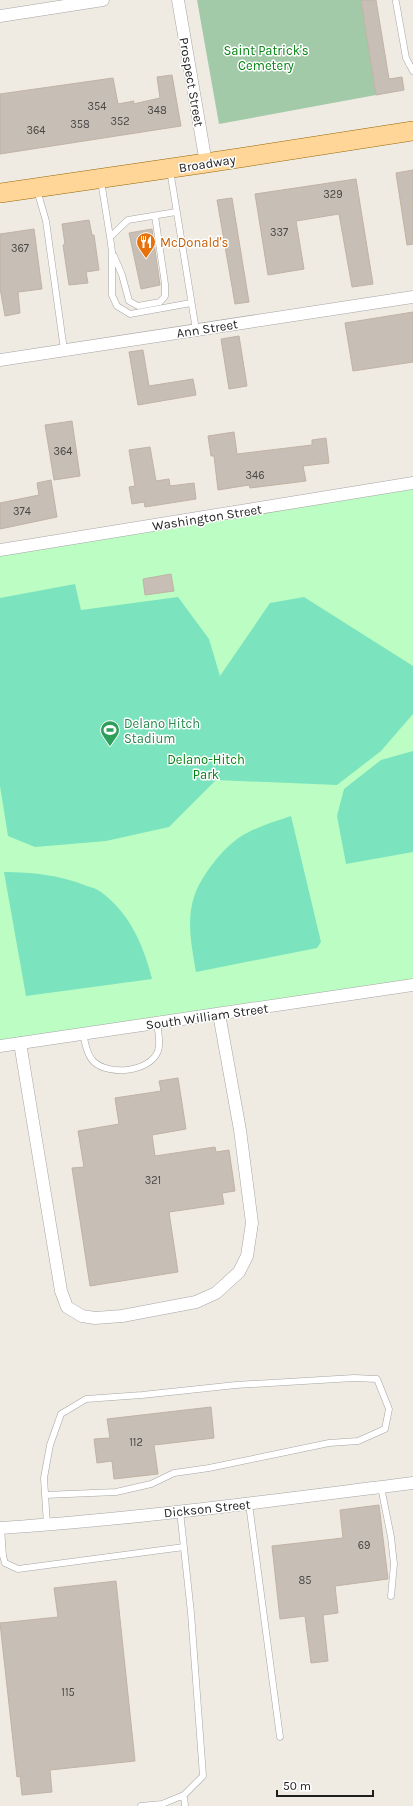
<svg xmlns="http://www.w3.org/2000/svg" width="413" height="1806" viewBox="0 0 413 1806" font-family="Karla,sans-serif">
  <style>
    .cemetery { fill: #a2caa9 }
    .park { fill: #bcfdc3 }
    .pitch { fill: #7be4be }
    .building { fill: #c7beb6; stroke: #c2b2a4 }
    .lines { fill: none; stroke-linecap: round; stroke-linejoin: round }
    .service-casing { stroke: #a5a5a5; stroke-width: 7 }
    .minor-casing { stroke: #a5a5a5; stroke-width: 13 }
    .primary-casing { stroke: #976800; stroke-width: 20 }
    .service { stroke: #fff; stroke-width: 6 }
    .minor { stroke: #fff; stroke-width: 12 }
    .primary { stroke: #ffd598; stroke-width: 19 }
    .labels { text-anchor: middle; stroke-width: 3; stroke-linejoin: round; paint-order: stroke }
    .number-label { font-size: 11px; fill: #484644 }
    .park-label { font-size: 13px; fill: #048312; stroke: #fff }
    .street-label { font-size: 13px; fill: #1e1e1e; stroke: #fff }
    .food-label { font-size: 13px; fill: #c56008; stroke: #fff; text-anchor: start }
    .leisure-label { font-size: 13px; fill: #27864d; stroke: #fff; text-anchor: start }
  </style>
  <rect width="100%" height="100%" fill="#efebe3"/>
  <!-- cemetery -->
  <path class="cemetery" d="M197 0H361L376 95 219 124Z"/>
  <!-- park -->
  <path class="park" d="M413 485V983L0 1048V550Z"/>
  <!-- pitch -->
  <path class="pitch" d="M75 584 81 610 178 597 209 639 220 676 270 603 304 597 413 666V714L381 751 337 785 216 780 169 827 106 841 35 847 8 836 0 786V598Z
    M413 751V852L346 864 337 816 344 789 381 760Z
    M291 816 321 942 317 948 196 972C192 948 186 921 194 897 200 877 223 848 240 837 256 827 273 822 291 816Z
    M4 872C32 872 60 875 87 886 91 887 97 889 101 892 129 912 144 946 152 979L26 996Z"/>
  <!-- building -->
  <path class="building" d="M361 0H376L389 79 402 77 404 90 376 95Z
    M172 75 181 126 0 154V94L113 78 118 104 134 101 133 104 160 98 157 77Z
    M413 170V244L407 245 396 173Z
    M356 179 373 284 352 287 339 214 296 221 304 269 268 275 255 194Z
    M232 198 249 302 235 304 217 200Z
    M89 220 92 235H94L99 270 86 272 88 283 69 285 63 245 65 244 62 224Z
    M34 229 42 289 18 292 20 313 5 316 0 288V234Z
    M152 229 160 285 141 289 129 233Z
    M413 312V362L353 371 345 323Z
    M239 336 247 386 229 389 221 339Z
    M143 350 149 386 193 379 196 395 138 405 129 352Z
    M72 421 80 476 54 480 45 425Z
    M234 432 237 454 312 445V440L326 438 329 463 303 466 306 481 250 488 249 485 218 490 214 456H211L208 436Z
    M150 447 156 481 169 479 170 486 194 483 196 499 145 507 144 502 132 504 129 487 135 486 129 450Z
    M51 480 57 517 0 529V503L39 495 37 483Z
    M171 574 174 591 145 595 143 579Z
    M178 1078 186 1129 152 1135 155 1156 215 1147 216 1152 229 1150 235 1191 222 1193 224 1204 169 1212 178 1272 90 1286 72 1168 84 1167 78 1131 119 1124 115 1098 161 1091 159 1081Z
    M211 1407 214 1438 154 1445 158 1474 114 1479 112 1461 97 1463 94 1439 110 1438 107 1419Z
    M379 1505 388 1579 335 1586 338 1613 323 1615 328 1661 311 1663 305 1616 280 1619 272 1546 343 1538 340 1510Z
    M116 1581 135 1761 50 1770 52 1792 22 1795 20 1776 17 1777 0 1623 58 1617 54 1588Z"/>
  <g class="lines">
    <!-- service casing -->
    <g class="service-casing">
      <path id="service" d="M396 2 406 58 413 71
        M170 170 196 330
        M101 181 110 237
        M37 190 46 221 64 350
        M176 212 128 220 110 237 112 252V295L117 306 130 314 191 303
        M114 256 122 275 129 301 138 306 160 302 165 296V284L155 216
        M83 1033C85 1043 87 1055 94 1062 110 1076 150 1072 158 1051 161 1042 158 1031 157 1023
        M381 1487 391 1537 394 1564 391 1596
        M45 1495 116 1492 151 1484 174 1473 209 1468 329 1443 358 1441 385 1429 389 1409 377 1379 354 1378 236 1385 142 1395 86 1399 61 1414 50 1445 44 1478 47 1525
        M249 1504 280 1737
        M1 1528 3 1556 5 1563 18 1569 184 1547
        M184 1795 185 1806
        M141 1806 162 1804 184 1795 203 1776 191 1613 180 1511"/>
    </g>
    <!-- minor casing -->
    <g class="minor-casing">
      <path id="minor" d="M178 0 206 163
        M0 16 103 0
        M0 360 413 297
        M0 550 413 483
        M20 1043 61 1291 67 1307 82 1316 95 1318 122 1316 196 1302 216 1293 239 1272 247 1256 252 1223 240 1130 219 1014
        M0 1046 413 985
        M0 1528C138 1519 276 1500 413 1483"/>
    </g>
    <!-- primary casing -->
    <g class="primary-casing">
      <path id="primary" d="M0 193 206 163 413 131"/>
    </g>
    <!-- service -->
    <use href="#service" class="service"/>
    <!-- minor -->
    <use href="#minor" class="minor"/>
    <!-- primary -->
    <use href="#primary" class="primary"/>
  </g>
  <!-- icons -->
  <defs>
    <g id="restaurant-pin" transform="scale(1)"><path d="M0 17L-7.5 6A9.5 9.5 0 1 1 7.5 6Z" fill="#e8710a" stroke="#fff"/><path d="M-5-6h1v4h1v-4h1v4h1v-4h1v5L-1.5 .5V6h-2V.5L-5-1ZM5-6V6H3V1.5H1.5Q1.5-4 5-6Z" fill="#fff"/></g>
    <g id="stadium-pin" transform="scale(1)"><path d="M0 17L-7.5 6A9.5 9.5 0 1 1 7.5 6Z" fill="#2e9e5b" stroke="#fff"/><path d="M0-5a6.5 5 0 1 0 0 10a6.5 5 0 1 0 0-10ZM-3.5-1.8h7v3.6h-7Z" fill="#fff"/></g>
  </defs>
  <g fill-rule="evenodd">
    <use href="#restaurant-pin" x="146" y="242"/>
    <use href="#stadium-pin" x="110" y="730"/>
  </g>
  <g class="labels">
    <!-- number labels -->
    <g class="number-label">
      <text x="97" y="110">354</text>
      <text x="157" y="114">348</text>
      <text x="120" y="125">352</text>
      <text x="80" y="128">358</text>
      <text x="36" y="134">364</text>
      <text x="333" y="198">329</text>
      <text x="279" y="236">337</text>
      <text x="20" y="252">367</text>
      <text x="63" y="455">364</text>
      <text x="255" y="479">346</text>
      <text x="22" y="515">374</text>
      <text x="153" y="1184">321</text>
      <text x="136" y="1446">112</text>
      <text x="364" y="1549">69</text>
      <text x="305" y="1584">85</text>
      <text x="68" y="1696">115</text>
    </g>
    <!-- park labels -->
    <g class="park-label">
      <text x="266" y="55">Saint Patrick's<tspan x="266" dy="15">Cemetery</tspan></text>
      <text x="206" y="764">Delano-Hitch<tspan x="206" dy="15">Park</tspan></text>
    </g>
    <!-- street labels -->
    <g class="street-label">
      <text transform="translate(192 82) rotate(80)" y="5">Prospect Street</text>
      <text transform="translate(207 163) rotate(-9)" y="5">Broadway</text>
      <text transform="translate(207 328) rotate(-9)" y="5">Ann Street</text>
      <text transform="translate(207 517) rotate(-9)" y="5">Washington Street</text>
      <text transform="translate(207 1016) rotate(-8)" y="5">South William Street</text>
      <text transform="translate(207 1508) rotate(-6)" y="5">Dickson Street</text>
    </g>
    <!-- food labels -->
    <g class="food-label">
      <text x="160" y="247">McDonald's</text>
    </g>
    <!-- leisure labels -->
    <g class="leisure-label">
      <text x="124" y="728">Delano Hitch<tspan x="124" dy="15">Stadium</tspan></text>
    </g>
  </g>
  <!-- scale -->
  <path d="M277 1790v6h96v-6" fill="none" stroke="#1e1e1e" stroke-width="2"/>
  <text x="283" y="1790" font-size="12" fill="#1e1e1e" stroke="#ffffff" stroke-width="3" paint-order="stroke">50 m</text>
</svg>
